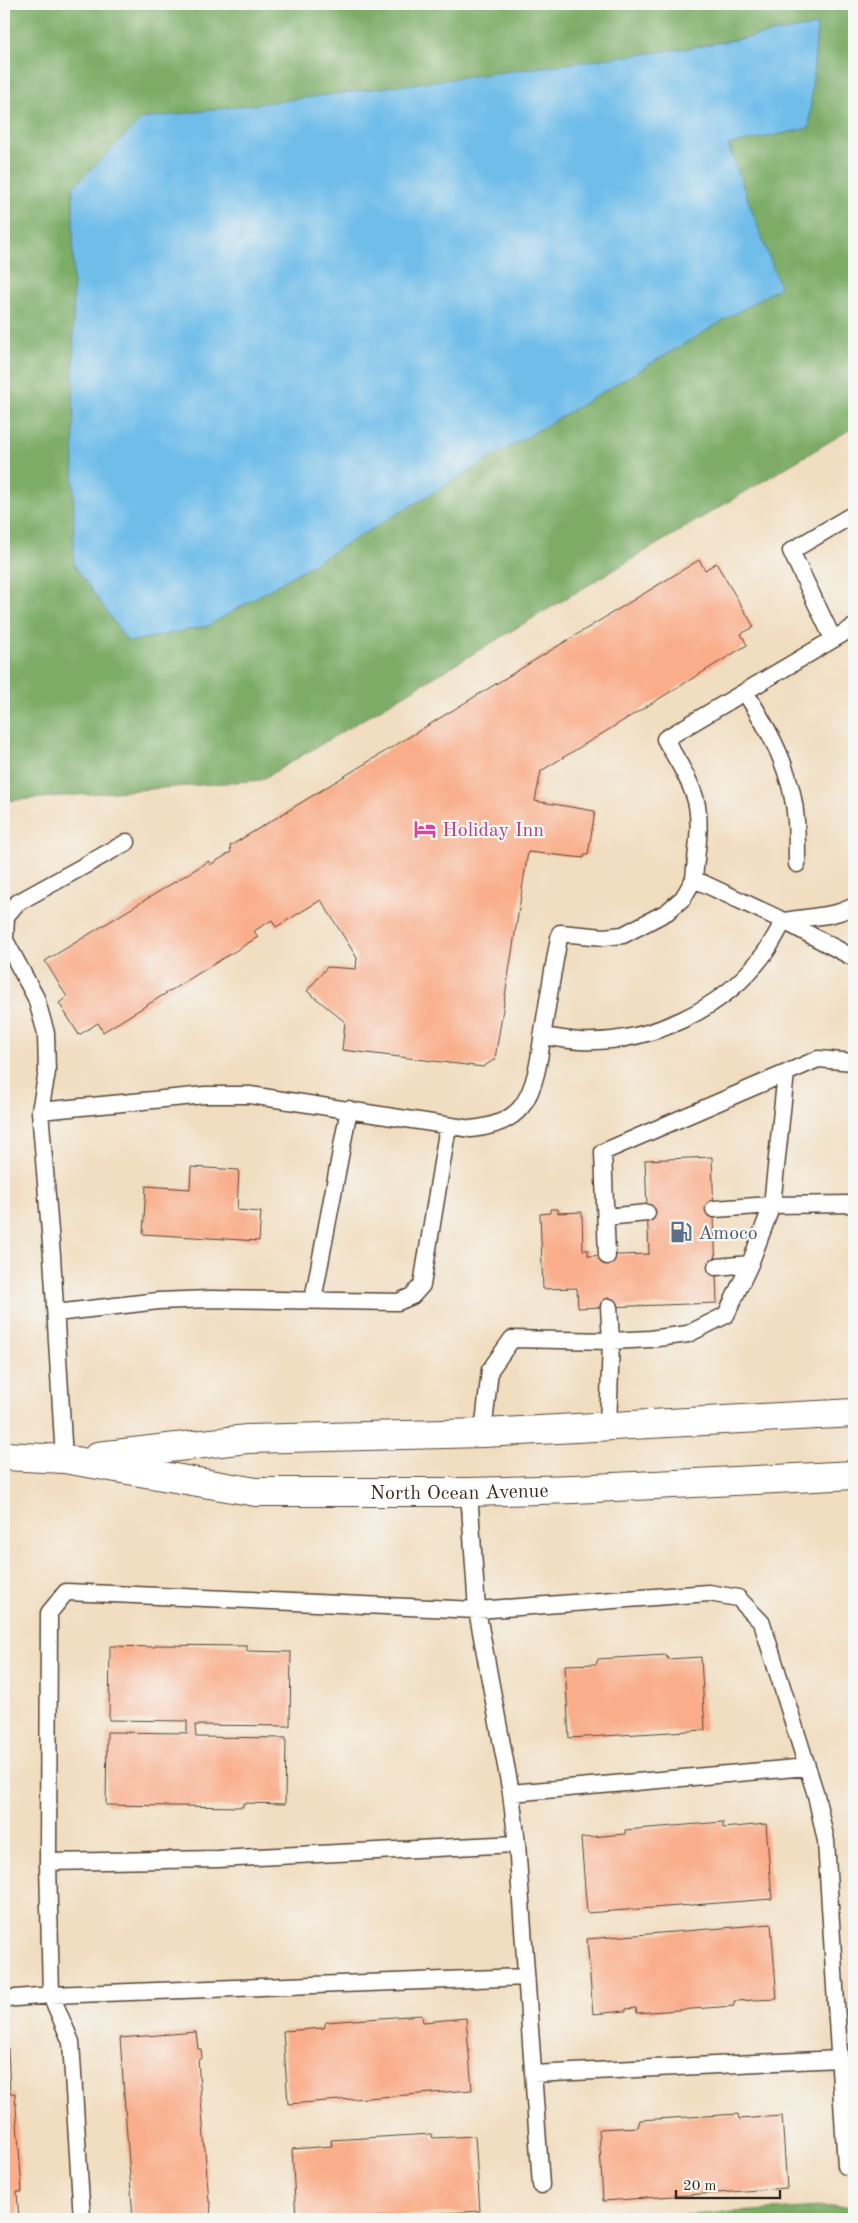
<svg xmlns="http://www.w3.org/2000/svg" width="858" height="2223" viewBox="0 0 858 2223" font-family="'Old Standard TT',serif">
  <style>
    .forest { fill: #7cac66; stroke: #5c6b42; fill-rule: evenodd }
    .water { fill: #70bdea; stroke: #567484 }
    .building { fill: #f9ad8a }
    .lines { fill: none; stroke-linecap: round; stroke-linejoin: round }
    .lane-casing { stroke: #564536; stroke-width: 19 }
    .secondary-casing { stroke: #564536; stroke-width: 30 }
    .lane { stroke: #fff; stroke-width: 16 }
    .secondary { stroke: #fff; stroke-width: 28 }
    .labels { text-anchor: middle; stroke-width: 4.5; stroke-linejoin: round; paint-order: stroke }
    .hotel-label { font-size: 20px; fill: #b23c85; stroke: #f6f6f2; text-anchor: start }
    .service-label { font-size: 20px; fill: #4e5e75; stroke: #f6f6f2; text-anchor: start }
    .street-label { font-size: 20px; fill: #3b2a1e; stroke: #f6f6f2 }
  </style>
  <rect width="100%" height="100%" fill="#f6f6f2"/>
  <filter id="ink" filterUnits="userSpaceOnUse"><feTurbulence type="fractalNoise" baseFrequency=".02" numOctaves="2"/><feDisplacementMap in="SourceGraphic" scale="10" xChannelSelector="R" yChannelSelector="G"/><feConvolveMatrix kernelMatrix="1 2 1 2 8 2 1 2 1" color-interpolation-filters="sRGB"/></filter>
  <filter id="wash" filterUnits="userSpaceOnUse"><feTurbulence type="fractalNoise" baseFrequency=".0096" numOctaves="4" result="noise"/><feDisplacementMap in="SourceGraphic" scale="20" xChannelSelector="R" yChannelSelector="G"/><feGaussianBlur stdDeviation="1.12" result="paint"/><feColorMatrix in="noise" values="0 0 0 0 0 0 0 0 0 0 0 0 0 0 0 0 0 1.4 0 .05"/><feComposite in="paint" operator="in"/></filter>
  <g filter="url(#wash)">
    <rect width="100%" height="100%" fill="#f1ddbf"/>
    <!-- forest -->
    <path class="forest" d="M4 4H854V427L261 780 4 801ZM817 25 809 128 728 144 779 287 208 626 128 642 689 48Z
      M854 2205V2219H616Z"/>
    <!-- water -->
    <path class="water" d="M817 25 809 128 728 145 780 287 208 626 128 642 74 565 73 187 142 119 689 48Z"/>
    <g id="blocks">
      <!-- building -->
      <path class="building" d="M699 560 705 570 716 563 754 627 741 634 747 645 541 771 535 801 595 811 588 855H584V858L528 852 495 1059 483 1067 342 1050 345 1022 307 991 327 967 356 969 357 958 321 900 276 927 272 920 254 931 258 937 103 1032 98 1023 79 1035 59 1003 67 997 45 961 209 861 210 865 231 852 230 846Z
        M712 1157 717 1303 578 1308 577 1288 543 1289 540 1214 550 1213V1209H558V1213L582 1212 583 1250H588V1256L649 1254 645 1160Z
        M191 1167 239 1170 237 1210 261 1212 259 1241 143 1234 146 1186 190 1189Z
        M156 1645 247 1646V1651L291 1652 290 1726 195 1725 196 1737 286 1738 285 1804 243 1803V1807L106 1805 107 1732 187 1733V1721L109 1720 110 1646 155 1647Z
        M666 1655 668 1659 701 1657 705 1730 569 1738 565 1665 596 1664 598 1659Z
        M723 1822V1828L766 1824 772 1899 587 1913 581 1838 625 1834V1830Z
        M771 1924 777 1999 734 2001V2006L637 2013 636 2008 626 2009V2011L593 2014 587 1939Z
        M422 2015 423 2022 466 2018 472 2090 288 2104 283 2031 324 2028 326 2022Z
        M196 2032 198 2049H201L202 2058 198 2060 209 2202H211L210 2219H133L120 2038Z
        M4 2048H8L10 2094 15 2093 22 2192H17L19 2219H4Z
        M738 2114 739 2119 782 2116 787 2188 603 2201 599 2129 638 2127 640 2120Z
        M431 2134 433 2138 475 2136 480 2211 346 2219H296L292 2149 332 2146 331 2140Z"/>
    </g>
  </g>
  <g filter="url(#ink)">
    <use href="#blocks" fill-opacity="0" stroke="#564536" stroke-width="1"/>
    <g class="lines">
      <!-- lane casing -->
      <g class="lane-casing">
        <path id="lane" d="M833 639 791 551 854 514
          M745 692C770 731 793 773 796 821 797 835 797 850 797 864
          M694 879C696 854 702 826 696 801 690 779 676 759 665 739L854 627
          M854 906C832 918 808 916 784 921L854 958
          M40 1111 47 1072 46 1033 36 998 5 940 6 916 17 903 127 842
          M714 1209 772 1205 786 1073 818 1059 854 1062
          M606 1217 647 1213
          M607 1256 603 1152 786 1073
          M716 1267 750 1264
          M313 1300 349 1109
          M56 1313 158 1301 210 1299 398 1302 412 1296 422 1285 448 1126
          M608 1427 611 1341 650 1339 688 1334 726 1315 750 1264 772 1205 854 1204
          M483 1433 490 1370 512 1339 611 1341 609 1307
          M64 1459 52 1256 40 1111 205 1095H250L471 1129C490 1127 510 1122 522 1106 538 1084 540 1051 544 1025 549 994 554 964 560 933L604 937 623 935 667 912 683 898 694 879 784 921C777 932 772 944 764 954 723 1010 649 1044 580 1041 568 1040 555 1038 542 1036
          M469 1492 477 1610 511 1793 517 1844 541 2185
          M511 1793 807 1767
          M48 1862 218 1859 517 1844
          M4 1999 51 1995 526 1977
          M533 2074 839 2059
          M82 2219 71 2042 51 1995 48 1862 49 1613 66 1592 477 1610 709 1593 738 1598 762 1623 816 1795 826 1841 846 2166"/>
      </g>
      <!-- secondary casing -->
      <g class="secondary-casing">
        <g id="secondary">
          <path id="s1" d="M4 1456 64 1459 256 1492H469L574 1489 854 1475"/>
          <path d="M98 1456 247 1439 483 1433 854 1413"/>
        </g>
      </g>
      <!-- lane -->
      <use href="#lane" class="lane"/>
      <!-- secondary -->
      <use href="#secondary" class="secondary"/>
    </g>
  </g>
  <!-- icons -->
  <defs>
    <g id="hotel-bare" transform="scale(1.725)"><path d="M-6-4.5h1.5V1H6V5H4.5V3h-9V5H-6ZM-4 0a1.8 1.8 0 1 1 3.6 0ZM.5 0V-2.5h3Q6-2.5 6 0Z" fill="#d1479c" stroke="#f6f6f2" stroke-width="2.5" paint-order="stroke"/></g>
    <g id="fuel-bare" transform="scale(1.725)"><path d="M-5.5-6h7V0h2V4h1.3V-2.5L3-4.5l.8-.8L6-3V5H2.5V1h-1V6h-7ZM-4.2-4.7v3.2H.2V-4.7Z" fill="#5c6f8a" stroke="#f6f6f2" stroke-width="2.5" paint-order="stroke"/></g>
  </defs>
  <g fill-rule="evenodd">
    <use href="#hotel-bare" x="425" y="829"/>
    <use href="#fuel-bare" x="681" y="1232"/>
  </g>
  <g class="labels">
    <!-- hotel labels -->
    <g class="hotel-label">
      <text x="442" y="836">Holiday Inn</text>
    </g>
    <!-- service labels -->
    <g class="service-label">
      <text x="698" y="1239">Amoco</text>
    </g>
    <!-- street labels -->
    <g class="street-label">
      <text dy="7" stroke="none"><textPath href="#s1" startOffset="458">North Ocean Avenue</textPath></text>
    </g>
  </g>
  <!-- margin -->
  <rect width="858" height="2223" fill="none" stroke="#f6f6f2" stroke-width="20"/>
  <!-- scale -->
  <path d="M676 2190v8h104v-8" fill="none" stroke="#3b2a1e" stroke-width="2.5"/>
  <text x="683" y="2190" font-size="15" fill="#3b2a1e" stroke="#f6f6f2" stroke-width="4" paint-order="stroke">20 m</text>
</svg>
